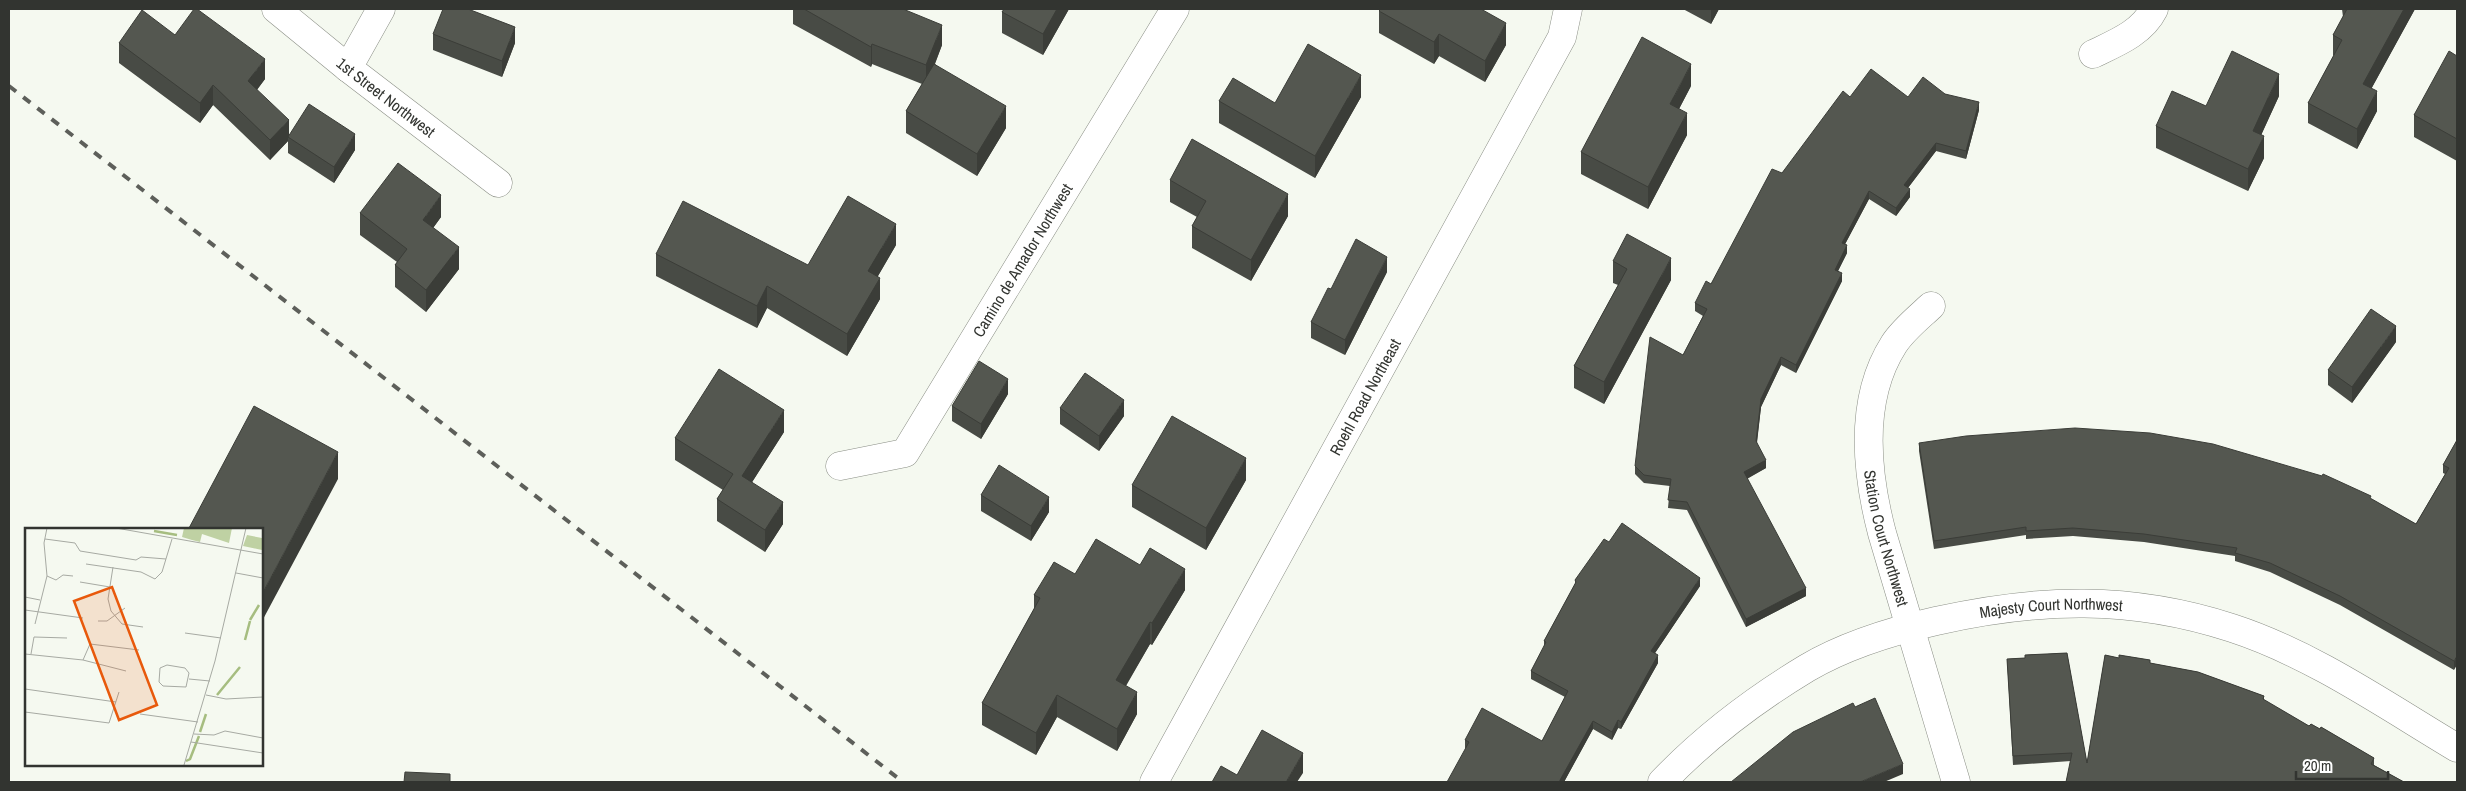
<svg xmlns="http://www.w3.org/2000/svg" width="2466" height="791" viewBox="0 0 2466 791" font-family="'Archivo Narrow',sans-serif">
  <style>
    .lines { fill: none; stroke-linecap: round; stroke-linejoin: round }
    .street-casing { stroke: #8a8e85; stroke-width: 29 }
    .street { stroke: #fff; stroke-width: 28 }
    .rail { stroke: #5d5f5a; stroke-width: 4; stroke-dasharray: 9 9; stroke-linecap: butt }
    .wall { fill: #484b45 }
    .shaded-wall { fill: #3b3d38 }
    .building { fill: #545750; stroke: #3b3d38 }
    .labels { text-anchor: middle; stroke-width: 5; stroke-linejoin: round; paint-order: stroke }
    .street-label { font-size: 16px; fill: #323430; stroke: #fff }
    .inset-river { fill: none; stroke: #a6bd80; stroke-width: 2.5 }
    .inset-road { fill: none; stroke: #a7aaa3; stroke-width: 1 }
    .view { fill: #e8590c; fill-opacity: 0.15; stroke: #e8590c; stroke-width: 2.5 }
    .inset-edge { fill: none; stroke: #323430; stroke-width: 2.5 }
  </style>
  <rect width="100%" height="100%" fill="#f5f9f0"/>
  <g class="lines">
    <!-- street casing -->
    <g class="street-casing">
      <g id="street">
        <path id="s1" d="M276 9 348 68 498 183"/>
        <path d="M2093 54C2116 43 2142 33 2154 9"/>
        <path d="M348 68 381 9"/>
        <path id="s2" d="M1931 306C1918 318 1903 330 1894 344 1858 400 1866 472 1882 533L1956 782"/>
        <path id="s3" d="M840 466 905 453 1175 9"/>
        <path id="s4" d="M1154 782 1562 37 1568 9"/>
        <path id="s5" d="M1662 782C1705 737 1754 700 1807 668 1846 645 1892 631 1936 621 2038 598 2131 595 2232 628 2312 654 2385 705 2457 748"/>
      </g>
    </g>
    <!-- street -->
    <use href="#street" class="street"/>
    <!-- rail -->
    <path class="rail" d="M9 86 903 782"/>
  </g>
  <!-- wall -->
  <path class="wall" d="M793 9H903L942 45 935 64 1006 128 977 176 906 133V111L922 84 872 64 871 67 793 24Z
    M1004 9H1069L1043 55 1002 33V12Z
    M1683 9H1719L1711 24Z
    M2342 9H2415L2371 89 2377 111 2357 149 2308 123V103L2334 55H2333V35L2343 17Z
    M1379 11 1506 45 1485 82 1439 56 1434 64 1379 33Z
    M433 34 515 43 502 77 433 50Z
    M175 35 265 79 257 90 289 136 355 150 334 183 288 153V141L270 160 213 105 200 123 119 63V43Z
    M2457 56V161L2414 137V115Z
    M1691 86 1679 109 1687 135 1648 209 1581 174V152Z
    M1945 94 1979 110 1966 159 1936 151 1908 188 1910 197 1896 216 1869 199 1845 244 1847 253 1838 271 1842 281 1796 373 1781 365 1761 407 1757 443 1766 468 1747 479 1806 596 1746 627 1687 510 1668 508 1670 486 1644 483 1635 474V466L1683 355 1703 316 1695 311V303L1711 284 1782 173 1850 97H1908Z
    M2279 96 2261 135 2264 158 2248 191 2156 148V126L2206 106Z
    M1361 97 1315 178 1219 123V101L1275 103Z
    M1170 180 1288 216 1251 281 1192 248V226L1197 217 1170 202Z
    M360 213 441 217 433 228 459 269 426 312 395 287V265L397 262 360 235Z
    M896 245 878 276 880 299 847 356 767 308 757 328 656 276V254L808 265Z
    M1613 261 1671 280 1604 404 1574 388V366L1618 285 1613 283Z
    M1387 272 1345 355 1311 338V322L1331 289Z
    M2396 342 2352 403 2328 385V370Z
    M1008 394 981 439 952 421V406Z
    M1060 408 1124 416 1099 451 1060 424Z
    M784 432 752 482 783 524 765 552 717 521V499L723 490 675 460V438Z
    M2457 440 2454 670 2340 605 2270 572 2235 561V556L2144 542 2073 536 2026 539V535L1934 549 1919 451V443L2371 499 2416 524 2445 474 2443 473V465Z
    M1246 480 1206 550 1132 507V485Z
    M981 495 1049 512 1031 541 981 511Z
    M1609 542 1700 586 1655 653 1658 663 1621 729 1618 728 1612 740 1593 729 1564 782 1465 748V740L1542 741 1565 697 1531 679V671L1544 647V641L1575 584V580Z
    M1140 565 1185 590 1152 645 1150 644 1126 686 1137 714 1117 751 1057 717 1036 755 982 725V703L1034 609V595L1075 574Z
    M2067 653 2087 763 2105 655 2119 658V655L2150 660V663L2198 672 2264 696V700L2309 726 2311 724 2320 729 2321 727 2374 758V765L2404 782H2066L2071 761 2013 765 2007 659 2025 658V655Z"/>
  <!-- shaded-wall -->
  <path class="shaded-wall" d="M1057 9H1069L1043 55V34Z
    M1711 9H1719L1711 24Z
    M2404 9H2415L2363 104V84Z
    M1506 23V45L1485 82V61Z
    M942 25V45L926 86V65Z
    M515 27V43L502 77V61Z
    M1439 34V56L1434 64V42Z
    M872 44V64L871 67V47Z
    M265 59V79L248 101V81Z
    M1691 64V86L1670 126V104Z
    M2279 74V96L2253 153V131Z
    M1361 75V97L1315 178V156Z
    M213 85V105L200 123V103Z
    M2377 91V111L2357 149V129Z
    M1979 102V110L1966 159V151Z
    M1006 106V128L977 176V154Z
    M1687 113V135L1648 209V187Z
    M289 120V138L288 137V141L270 160V140Z
    M355 134V150L334 183V167Z
    M2264 136V158L2248 191V169Z
    M1936 143V151L1904 193V185Z
    M1910 189V197L1896 216V208Z
    M1869 191V199L1842 250V243Z
    M1288 194V216L1251 281V260Z
    M441 195V217L423 242V220Z
    M896 224V245L868 293V271Z
    M1847 245V253L1835 277V270Z
    M459 247V269L426 312V290Z
    M1387 257V272L1345 355V340Z
    M1671 258V280L1604 404V382Z
    M1842 273V281L1796 373V365Z
    M880 278V299L847 356V334Z
    M767 286V308L757 328V306Z
    M2396 326V342L2352 403V387Z
    M1781 357V365L1761 407 1756 449V441L1761 399Z
    M1008 379V394L981 439V424Z
    M1124 400V416L1099 451V436Z
    M784 410V432L742 498V476Z
    M338 452V479L261 623V596Z
    M1246 458V480L1206 550V528Z
    M1766 460V468L1744 480V472Z
    M1049 497V512L1031 541V526Z
    M783 502V524L765 552V530Z
    M1185 569V590L1152 645V623Z
    M1700 578V586L1651 659V651Z
    M1806 588V596L1746 627V619Z
    M1150 622V644L1116 702V680Z
    M1658 655V663L1621 729V722Z
    M2457 656V665L2454 670V661Z
    M1137 692V714L1117 751V729Z
    M1057 695V717L1036 755V733Z
    M1618 720V728L1612 740V732Z
    M1593 721V729L1564 782H1559Z
    M1303 753V773L1297 782H1286Z
    M1903 764V774L1884 782H1860Z"/>
  <!-- building -->
  <path class="building" d="M194 9H197L265 59 248 81 289 120 270 140 213 85 200 103 119 43 142 10 175 35Z
    M443 9H468L515 27 502 61 433 34Z
    M804 9H903L942 25 926 65 872 44 871 47Z
    M1004 9H1057L1043 34 1002 12Z
    M1381 9H1481L1506 23 1485 61 1439 34 1434 42 1379 11Z
    M2347 9H2404L2363 84 2377 91 2357 129 2308 103 2342 40 2333 35Z
    M1642 37 1691 64 1670 104 1687 113 1648 187 1581 152Z
    M1308 44 1361 75 1315 156 1219 101 1233 78 1275 103Z
    M2232 51 2279 74 2253 131 2264 136 2248 169 2156 126 2172 91 2206 106Z
    M2449 51 2457 56V139L2414 115Z
    M934 64 1006 106 977 154 906 111Z
    M1871 69 1908 97 1923 77 1945 94 1979 102 1966 151 1936 143 1904 185 1910 189 1896 208 1869 191 1842 243 1847 245 1835 270 1842 273 1796 365 1781 357 1761 399 1756 441 1766 460 1744 472 1806 588 1746 619 1687 502 1668 500 1671 479 1644 475 1635 466 1650 337 1683 355 1707 309 1695 303 1706 281 1711 284 1772 169 1782 173 1843 91 1850 97Z
    M309 104 355 134 334 167 288 137Z
    M1192 139 1288 194 1251 260 1192 226 1206 201 1170 180Z
    M398 163 441 195 423 220 459 247 426 290 395 265 407 249 360 213Z
    M848 196 896 224 868 271 880 278 847 334 767 286 757 306 656 254 683 201 808 265Z
    M1627 234 1671 258 1604 382 1574 366 1627 269 1613 261Z
    M1356 239 1387 257 1345 340 1311 322 1328 288 1331 289Z
    M2371 309 2396 326 2352 387 2328 370Z
    M979 361 1008 379 981 424 952 406Z
    M719 369 784 410 742 476 783 502 765 530 717 499 733 474 675 438Z
    M1085 373 1124 400 1099 436 1060 408Z
    M254 406 338 452 261 596V530H188Z
    M1172 416 1246 458 1206 528 1132 485Z
    M2075 428 2150 433 2213 444 2322 476 2323 474 2371 496 2370 498 2416 524 2449 468 2443 465 2457 440V656L2454 661 2340 596 2270 563 2235 553 2237 548 2144 534 2073 528 2026 531V527L1934 541 1919 443 1966 436Z
    M999 465 1049 497 1031 526 981 495Z
    M1622 523 1700 578 1651 651 1658 655 1621 722 1618 720 1612 732 1593 721 1559 782H1447L1469 742 1465 740 1482 708 1542 741 1568 691 1531 671 1546 642 1544 641 1576 582 1575 580 1604 539 1609 542Z
    M1096 539 1140 565 1150 548 1185 569 1152 623 1150 622 1116 680 1137 692 1117 729 1057 695 1036 733 982 703 1040 598 1034 595 1054 562 1075 574Z
    M2067 653 2087 763 2105 655 2119 658V655L2150 660V663L2198 672 2264 696 2263 699 2309 726 2311 724 2320 729 2321 727 2374 758 2371 764 2404 782H2066L2072 753 2013 756 2007 659 2025 658V655Z
    M1875 698 1903 764 1860 782H1731L1793 732 1853 703 1855 707Z
    M1262 730 1303 753 1286 782H1212L1221 766 1237 775Z
    M405 772 450 774V782H404Z"/>
  <g class="labels">
    <!-- street labels -->
    <g class="street-label">
      <text dy="6" stroke="none"><textPath href="#s1" startOffset="141">1st Street Northwest</textPath></text>
      <text dy="6" stroke="none"><textPath href="#s3" startOffset="292">Camino de Amador Northwest</textPath></text>
      <text dy="6" stroke="none"><textPath href="#s4" startOffset="439">Roehl Road Northeast</textPath></text>
      <text dy="6" stroke="none"><textPath href="#s2" startOffset="254">Station Court Northwest</textPath></text>
      <text dy="6" stroke="none"><textPath href="#s5" startOffset="439">Majesty Court Northwest</textPath></text>
    </g>
  </g>
  <!-- overview -->
  <g transform="translate(25 528)">
    <rect width="238" height="238" fill="#f5f9f0"/>
    <path d="M159 0H207L204 15 177 6 175 14 167 12 157 9ZM222 7 237 10V22L218 18Z" fill="#bfd1a3"/>
    <path class="inset-river" d="M129 3 152 7M225 92 234 77M220 112 225 93M192 167 215 139M175 204 181 186M161 233 165 231 174 208"/>
    <path class="inset-road" d="M91 0 238 26M20 11 50 15 55 23 111 32 116 29 141 31M61 36 116 44 130 51M88 39 83 71 86 83 97 96 118 99M211 45 238 50M22 48 31 52 38 47 48 48M130 51 137 44 147 11M55 54 85 59M0 69 15 72M0 82 58 90M73 93H82L100 80M10 96 22 48 19 15 22 0M160 105 196 110M0 126 58 132 65 116 114 122M6 126 9 109 42 110M58 132 101 143M142 137 160 140 164 145 161 159 138 158 134 154 135 140ZM164 151 185 153M0 161 91 174M181 167 201 171 238 169M0 184 84 195 94 164M115 186 173 194M169 206 189 207 200 203 238 210M166 214 238 225M159 237 190 133 221 0"/>
    <path class="view" d="M87 59 132 177 94 192 49 73Z"/>
    <rect width="238" height="238" class="inset-edge"/>
  </g>
  <!-- border -->
  <rect width="2466" height="791" fill="none" stroke="#323430" stroke-width="20"/>
  <!-- scale -->
  <path d="M2296 771v8h92v-8" fill="none" stroke="#323430" stroke-width="2.5"/>
  <text x="2304" y="771" font-size="15" fill="#323430" stroke="#ffffff" stroke-width="4" paint-order="stroke">20 m</text>
</svg>
